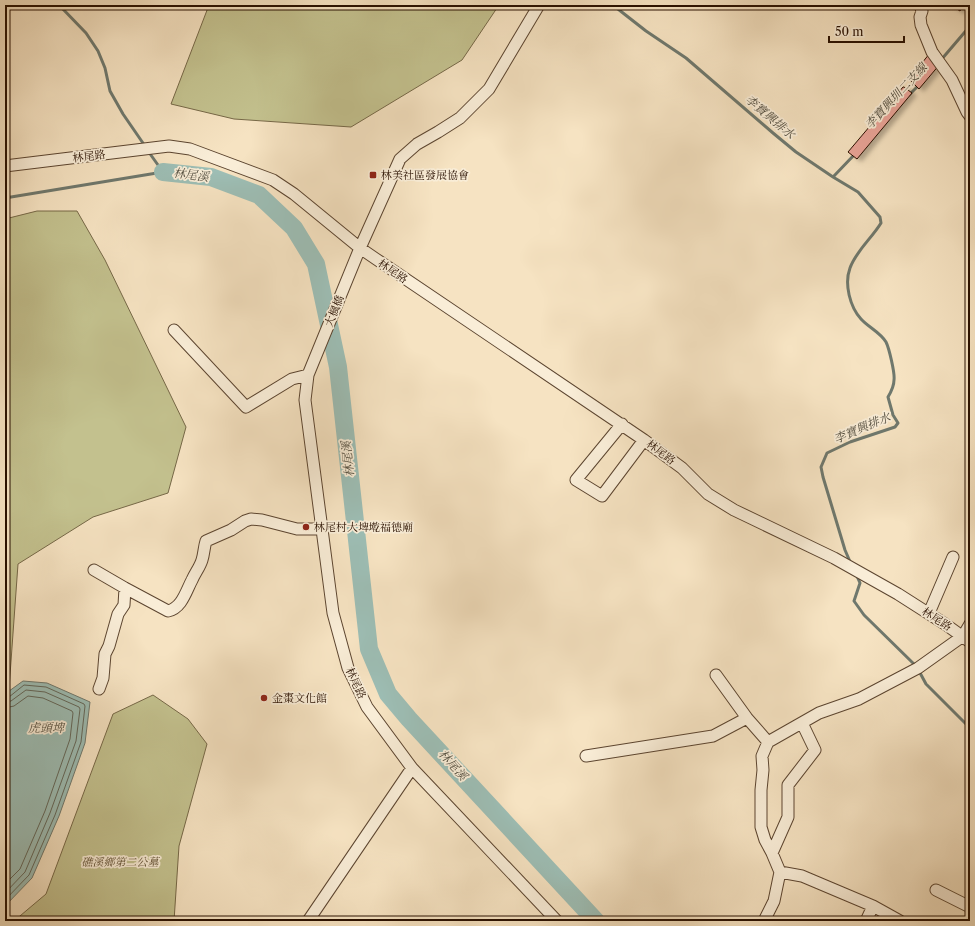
<svg xmlns="http://www.w3.org/2000/svg" width="975" height="926" viewBox="0 0 975 926" font-family="'Libre Caslon Text','Noto Serif TC',serif">
  <style>
    .green { fill: #c3c18e; stroke: #766847 }
    .water { fill: #9dbeb5; stroke: #6f786d }
    .lines { fill: none; stroke-linecap: round; stroke-linejoin: round }
    .shore { stroke: #63675a; stroke-width: 1 }
    .stream { stroke: #6f786d; stroke-width: 3 }
    .river { stroke: #9dbeb5; stroke-width: 18 }
    .building { fill: #eaa599; stroke: #291000; filter: url(#shadow) }
    .minor-casing { stroke: #5c4530; stroke-width: 13 }
    .minor { stroke: #f9edd7; stroke-width: 11 }
    .poi-dot { fill: #8f2418; stroke: #f9edd7; stroke-width: 1.5 }
    .labels { text-anchor: middle; stroke-width: 3.5; stroke-linejoin: round; paint-order: stroke }
    .street-label { font-size: 11px; fill: #291000; stroke: #f9edd7 }
    .poi-label { font-size: 11px; fill: #291000; stroke: #f9edd7; text-anchor: start }
    .park-label { font-size: 11px; font-style: italic; fill: #5f4e32; stroke: #f9edd7 }
    .water-label { font-size: 12px; font-style: italic; fill: #524d3f; stroke: #f9edd7 }
  </style>
  <defs>
    <filter id="shadow"><feDropShadow dx="4.5" dy="2.5" stdDeviation="2" flood-color="#0004"/></filter>
  </defs>
  <rect width="100%" height="100%" fill="#f6e3c2"/>
  <filter id="stains"><feTurbulence type="fractalNoise" baseFrequency=".005" numOctaves="4"/><feColorMatrix values="0 0 0 0 .2 0 0 0 0 .09 0 0 0 0 .02 0 0 0 .5 -.17"/></filter>
  <radialGradient id="worn" r=".72"><stop offset=".6" stop-color="#630" stop-opacity="0"/><stop offset="1" stop-color="#630" stop-opacity=".3"/></radialGradient>
  <!-- green -->
  <path class="green" d="M209 5H499L462 60 351 127 234 119 171 104Z
    M37 211H77L105 260 186 427 168 493 93 517 18 564 9 689 5 714V219Z
    M153 695 188 719 207 744 179 846 174 921H14L46 894 113 714Z"/>
  <!-- water -->
  <path class="water" d="M23 681 47 683 90 702 85 743 59 816 32 878 5 906V694Z"/>
  <g class="lines">
    <!-- shore -->
    <path class="shore" d="M5 697H9L24 685 46 687 84 704 85 706 81 742 55 815 29 875 5 900
      M5 702 11 701 26 690 45 692 79 707 80 709 76 741 50 813 25 872 5 893
      M5 708 14 706 28 696 43 698 72 711 73 713 70 739 45 811 20 869 5 884"/>
    <!-- stream -->
    <path class="stream" d="M59 5 86 33 98 51 105 68 110 91 123 114 145 146
      M613 5 623 13 646 31 686 58 773 133 796 152 833 177 858 192 880 217 881 223C872 238 856 251 850 268 844 284 850 307 861 319 868 327 880 332 886 342 889 348 895 373 894 380 894 387 891 392 888 397L893 415 898 423 895 427 850 442 827 453 821 467 823 477 845 550 851 564
      M941 60 970 26
      M909 95 919 85
      M833 177 855 154
      M5 198 163 172 148 151
      M856 574 860 583 854 601 864 615 916 666
      M919 671 926 684 970 728"/>
    <!-- river -->
    <path class="river" d="M163 172 211 177 259 195 294 228 316 264 338 367 369 649 388 694 409 719 596 921"/>
  </g>
  <!-- building -->
  <path class="building" d="M951 5H964L960 11Z
    M930 53 940 64 919 89 909 79Z
    M903 87H904L912 93 857 159 848 152Z"/>
  <g class="lines">
    <!-- minor casing -->
    <g class="minor-casing">
      <path id="minor" d="M539 5 489 89 460 118 438 132 417 144 400 159 360 248 308 375 305 400 333 613 348 668 367 707 412 768 557 921
        M920 5 922 11 920 17 921 25 932 52 952 80 967 112 970 116
        M5 166 169 146 190 149 273 180 294 194 360 248 376 259 644 440 682 468 708 494 734 510 834 558 898 594 945 624 970 642
        M174 330 246 407 292 379 308 375
        M622 424 576 480 602 496 644 440
        M94 570 125 588 168 611C182 608 186 591 192 580 195 573 200 567 202 560 204 554 204 547 206 541L231 530 245 521 251 519 262 520 297 529H322
        M929 613 953 557
        M716 675 747 718 768 742
        M99 689 103 678 105 654 109 646 118 614 124 605 125 588
        M586 756 713 736 747 718
        M772 853 788 817V785L815 750 802 723
        M780 872 802 876 873 906 900 921
        M936 890 970 907
        M308 921 412 768
        M764 921 774 901 780 872 772 853 765 840 761 827V790L763 770 762 756 768 742 819 713 859 699 918 668 963 636 970 624
        M866 921 873 906"/>
    </g>
    <!-- minor -->
    <use href="#minor" class="minor"/>
  </g>
  <!-- markers -->
  <g class="poi-dot">
    <rect x="369" y="171" width="8" height="8" rx="2"/>
    <circle cx="306" cy="527" r="4"/>
    <circle cx="264" cy="698" r="4"/>
  </g>
  <g class="labels">
    <!-- street labels -->
    <g class="street-label">
      <text transform="translate(89 156) rotate(-7)" y="4">林尾路</text>
      <text transform="translate(393 271) rotate(34)" y="4">林尾路</text>
      <text transform="translate(334 311) rotate(-68)" y="4">大楓橋</text>
      <text transform="translate(661 452) rotate(37)" y="4">林尾路</text>
      <text transform="translate(937 619) rotate(33)" y="4">林尾路</text>
      <text transform="translate(356 683) rotate(65)" y="4">林尾路</text>
    </g>
    <!-- poi labels -->
    <g class="poi-label">
      <text x="381" y="179">林美社區發展協會</text>
      <text x="314" y="531">林尾村大埤墘福德廟</text>
      <text x="272" y="702">金棗文化館</text>
    </g>
    <!-- park labels -->
    <g class="park-label">
      <text x="120" y="866">礁溪鄉第二公墓</text>
    </g>
    <!-- water labels -->
    <g class="water-label">
      <text transform="translate(896 96) rotate(-47)" y="4">李寶興圳二支線</text>
      <text transform="translate(770 117) rotate(40)" y="4">李寶興排水</text>
      <text transform="translate(191 175) rotate(7)" y="4">林尾溪</text>
      <text transform="translate(862 428) rotate(-23)" y="4">李寶興排水</text>
      <text transform="translate(348 459) rotate(-96)" y="4">林尾溪</text>
      <text x="46" y="732">虎頭埤</text>
      <text transform="translate(453 765) rotate(48)" y="4">林尾溪</text>
    </g>
  </g>
  <!-- margin -->
  <rect width="975" height="926" fill="none" stroke="#f6e3c2" stroke-width="20"/>
  <rect x="6" y="6" width="963" height="914" fill="none" stroke="#291000" stroke-width="2"/>
  <rect x="10" y="10" width="955" height="906" fill="none" stroke="#291000"/>
  <!-- scale -->
  <path d="M829 36v6h75v-6" fill="none" stroke="#291000" stroke-width="2"/>
  <text x="835" y="36" font-size="12" fill="#291000" stroke="#f9edd7" stroke-width="3" paint-order="stroke">50 m</text>
  <rect width="100%" height="100%" filter="url(#stains)"/>
  <rect width="100%" height="100%" fill="url(#worn)"/>
</svg>
